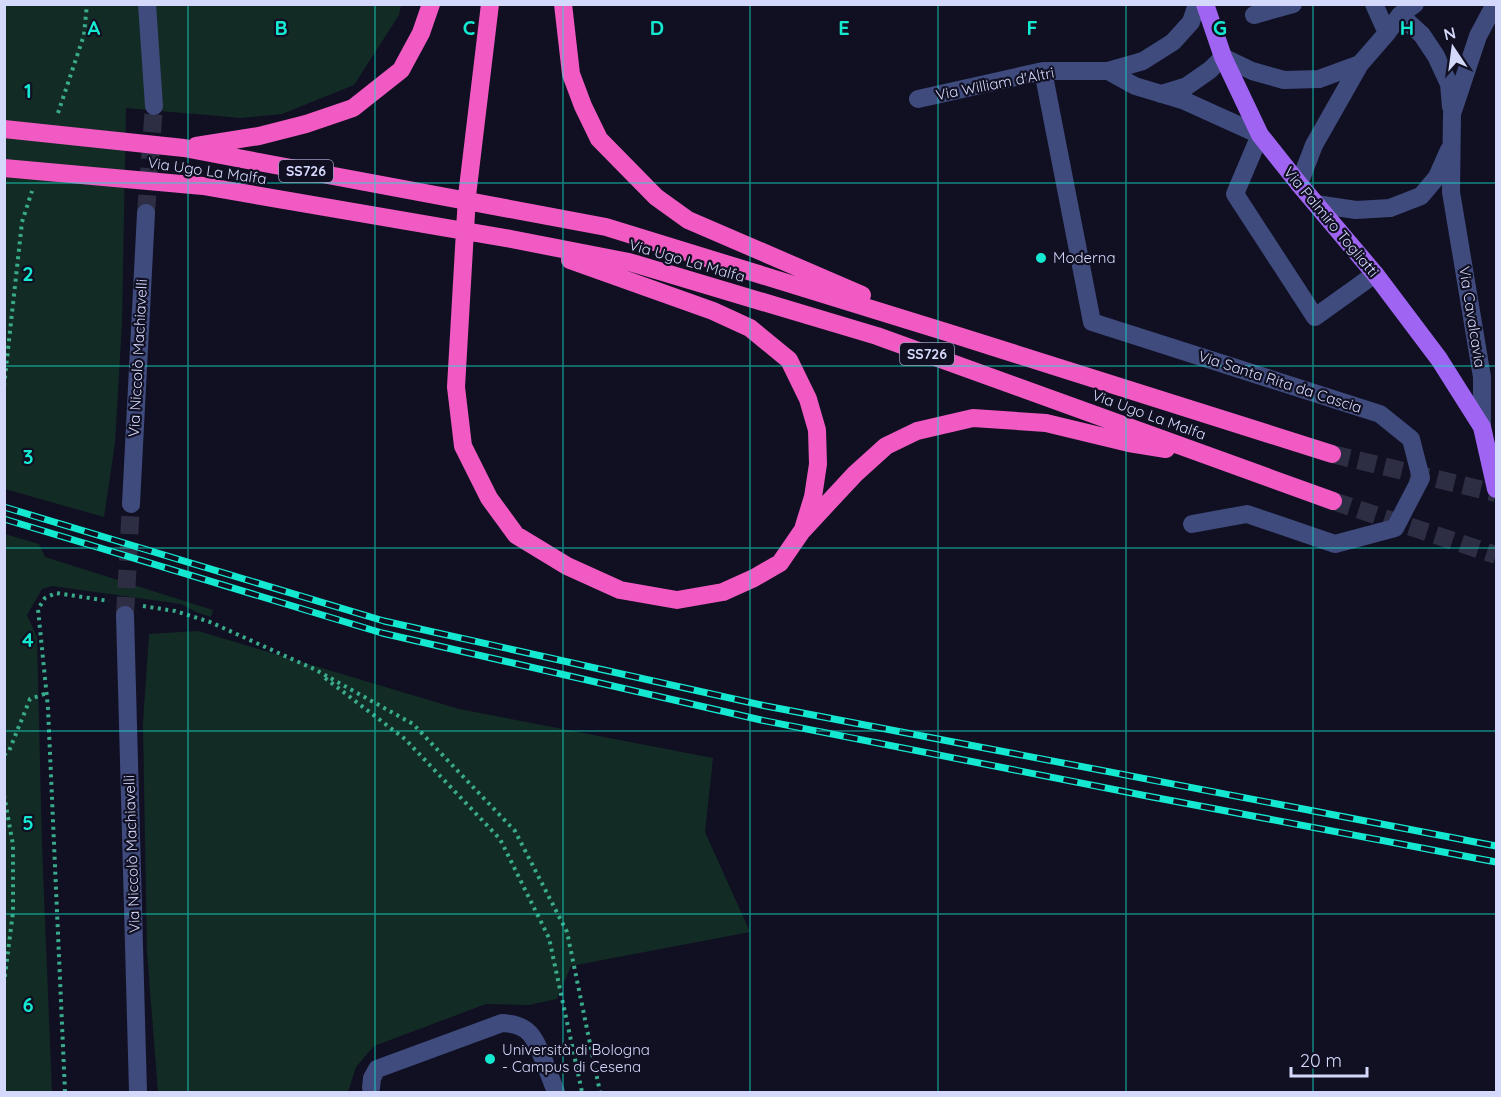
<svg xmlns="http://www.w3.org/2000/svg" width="1501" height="1097" viewBox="0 0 1501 1097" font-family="Quicksand,sans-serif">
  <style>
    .green { fill: #132b25 }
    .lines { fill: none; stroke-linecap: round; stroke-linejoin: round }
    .minor-tunnel { stroke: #2d2e43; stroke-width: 18; stroke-dasharray: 18 9; stroke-linecap: butt }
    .highway-tunnel { stroke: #2d2e43; stroke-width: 18; stroke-dasharray: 18 9; stroke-linecap: butt }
    .path { stroke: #39ab8c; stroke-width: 4; stroke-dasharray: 3 4.5; stroke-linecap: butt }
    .minor { stroke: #3f4a7d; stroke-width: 18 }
    .major { stroke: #9f65f2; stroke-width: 18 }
    .highway { stroke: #f15ac2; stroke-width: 18 }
    .rail-casing { stroke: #14e8d0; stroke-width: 7 }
    .rail { stroke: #101022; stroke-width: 4.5; stroke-dasharray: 14; stroke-linecap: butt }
    .grid { fill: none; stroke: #14e8d0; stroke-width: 1.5; stroke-opacity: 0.55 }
    .poi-dot { fill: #14e8d0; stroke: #101022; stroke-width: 2 }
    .labels { text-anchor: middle; stroke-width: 4.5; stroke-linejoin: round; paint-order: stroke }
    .shield { fill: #101022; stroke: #999cba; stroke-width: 1.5 }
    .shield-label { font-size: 14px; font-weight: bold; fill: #d4d8fb }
    .street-label { font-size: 15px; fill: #d4d8fb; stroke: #101022 }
    .poi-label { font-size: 15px; fill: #d4d8fb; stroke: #101022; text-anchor: start }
    .grid-label { font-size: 20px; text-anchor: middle; font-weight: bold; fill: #14e8d0; stroke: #101022; stroke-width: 4.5; stroke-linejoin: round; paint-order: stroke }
  </style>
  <rect width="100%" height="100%" fill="#101022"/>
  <!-- green -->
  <path class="green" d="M4 5H401L399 15 354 85 282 114 241 118 126 108 122 323 115 443 104 517 5 489Z
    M5 534 39 544 45 557 213 610 211 617 196 612 181 604 52 586 42 589 27 615 37 637 42 847 52 1092H5Z
    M198 631 459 709 713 758 705 832 750 932 571 966 557 999 529 1005 486 1004 374 1046 356 1067 348 1092H158L147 952 143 723 149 634Z"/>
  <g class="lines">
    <!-- minor-tunnel -->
    <path class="minor-tunnel" d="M146 213 154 106
      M125 615 131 504"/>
    <!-- highway-tunnel -->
    <path class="highway-tunnel" d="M1332 454 1496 493
      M1333 501 1496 555"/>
    <!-- path -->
    <path class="path" d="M58 113 84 35 87 4
      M4 386 22 222 32 191
      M143 606 175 611 210 622 314 669 413 724 515 831 567 932 600 1092
      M325 678 405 739 500 839 549 938 582 1092
      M4 755 9 751 30 699 47 693
      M4 795 13 845V912L4 983
      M65 1092 48 708 38 609 45 598 56 593 109 601"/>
    <!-- minor -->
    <path class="minor" d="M147 4 154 106
      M1374 4 1387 33
      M1254 15 1293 4
      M1400 15 1422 35 1436 56 1449 84 1451 107
      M1043 71 1092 322 1380 414 1411 439 1421 478 1395 528 1335 544 1247 514 1192 524
      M1108 71 1135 86 1185 101 1260 135 1235 194 1315 317 1375 274
      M1161 94 1187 86 1210 70 1223 57 1252 71 1284 80 1319 79 1360 64
      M918 99 1043 71H1108L1143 61 1173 42 1191 22 1197 4
      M1299 184 1314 145 1360 64 1387 33 1400 15 1415 4
      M1316 204 1356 210 1390 208 1421 196 1437 177 1449 150
      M1482 427V377L1451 192 1452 114 1478 36 1495 4
      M131 504 146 213
      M125 615 138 1092
      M371 1088 372 1078 377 1069 502 1023C529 1024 535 1037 544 1061 548 1071 552 1082 556 1092"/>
    <!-- major -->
    <path class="major" d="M1205 4 1223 57 1260 135 1299 184 1375 274 1439 359 1482 427 1496 489"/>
    <!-- highway -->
    <path class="highway" d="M490 4 467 196 456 387 463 446 489 498 516 535 567 566 620 590 677 600 723 592 754 578 780 563 802 531 855 474 886 446 917 431 973 418 1046 423 1129 443 1166 449
      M563 4 571 74 583 106 599 139 656 197 688 220 862 295
      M4 129 184 148 606 227 946 332 1332 454
      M196 146 259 136 306 124 353 108 401 70 421 33 431 4
      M4 168 203 186 511 239 629 262 877 336 1333 501
      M570 260 713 311 750 328 789 360 808 399 817 430 818 464 813 497 804 526"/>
    <!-- rail casing -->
    <g class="rail-casing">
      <path id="rail" d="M4 507 384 621 766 706 1496 846
        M4 519 382 633 761 720 1147 796 1496 862"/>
    </g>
    <!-- rail -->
    <use href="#rail" class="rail"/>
  </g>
  <!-- grid -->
  <path class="grid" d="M188 4V1092M375 4V1092M563 4V1092M750 4V1092M938 4V1092M1126 4V1092M1313 4V1092M4 183H1496M4 366H1496M4 548H1496M4 731H1496M4 914H1496"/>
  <!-- markers -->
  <g class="poi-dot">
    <circle cx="1041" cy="258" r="6"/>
    <circle cx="490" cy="1059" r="6"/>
  </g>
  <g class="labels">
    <!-- shield labels -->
    <g class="shield">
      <rect x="279" y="160" width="54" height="22" rx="4.5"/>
      <rect x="900" y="343" width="54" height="22" rx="4.5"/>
    </g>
    <g class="shield-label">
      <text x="306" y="176">SS726</text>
      <text x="927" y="359">SS726</text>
    </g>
    <!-- street labels -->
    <g class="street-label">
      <text transform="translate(995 84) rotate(-11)" y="5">Via William d'Altri</text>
      <text transform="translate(207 171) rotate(8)" y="5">Via Ugo La Malfa</text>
      <text transform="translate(1331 222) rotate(50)" y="5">Via Palmiro Togliatti</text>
      <text transform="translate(687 261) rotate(16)" y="5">Via Ugo La Malfa</text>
      <text transform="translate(1472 317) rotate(81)" y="5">Via Cavalcavia</text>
      <text transform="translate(138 358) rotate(-87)" y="5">Via Niccolò Machiavelli</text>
      <text transform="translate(1280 382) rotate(18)" y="5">Via Santa Rita da Cascia</text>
      <text transform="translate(1149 415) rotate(20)" y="5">Via Ugo La Malfa</text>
      <text transform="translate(132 854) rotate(-92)" y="5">Via Niccolò Machiavelli</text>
    </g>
    <!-- poi labels -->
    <g class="poi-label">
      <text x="1053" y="263">Moderna</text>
      <text x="502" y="1055">Università di Bologna<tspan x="502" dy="17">- Campus di Cesena</tspan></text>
    </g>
  </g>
  <g class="grid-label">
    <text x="94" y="35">A</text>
    <text x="281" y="35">B</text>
    <text x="469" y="35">C</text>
    <text x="657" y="35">D</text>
    <text x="844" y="35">E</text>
    <text x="1032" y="35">F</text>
    <text x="1220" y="35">G</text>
    <text x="1407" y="35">H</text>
    <text x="28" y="98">1</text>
    <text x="28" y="281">2</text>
    <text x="28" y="464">3</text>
    <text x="28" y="647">4</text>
    <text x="28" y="830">5</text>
    <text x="28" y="1012">6</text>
  </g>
  <!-- border -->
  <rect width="1501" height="1097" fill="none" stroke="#d4d8fb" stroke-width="12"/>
  <!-- north arrow -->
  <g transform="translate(1453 48) rotate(347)" stroke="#101022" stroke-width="4.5" paint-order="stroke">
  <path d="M0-4.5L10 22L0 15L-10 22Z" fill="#d4d8fb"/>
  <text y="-9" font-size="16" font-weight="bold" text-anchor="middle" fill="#d4d8fb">N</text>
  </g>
  <!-- scale -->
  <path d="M1291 1067v9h76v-9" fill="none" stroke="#d4d8fb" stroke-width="3"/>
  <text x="1300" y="1067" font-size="18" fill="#d4d8fb" stroke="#101022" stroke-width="4.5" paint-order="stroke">20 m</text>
</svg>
